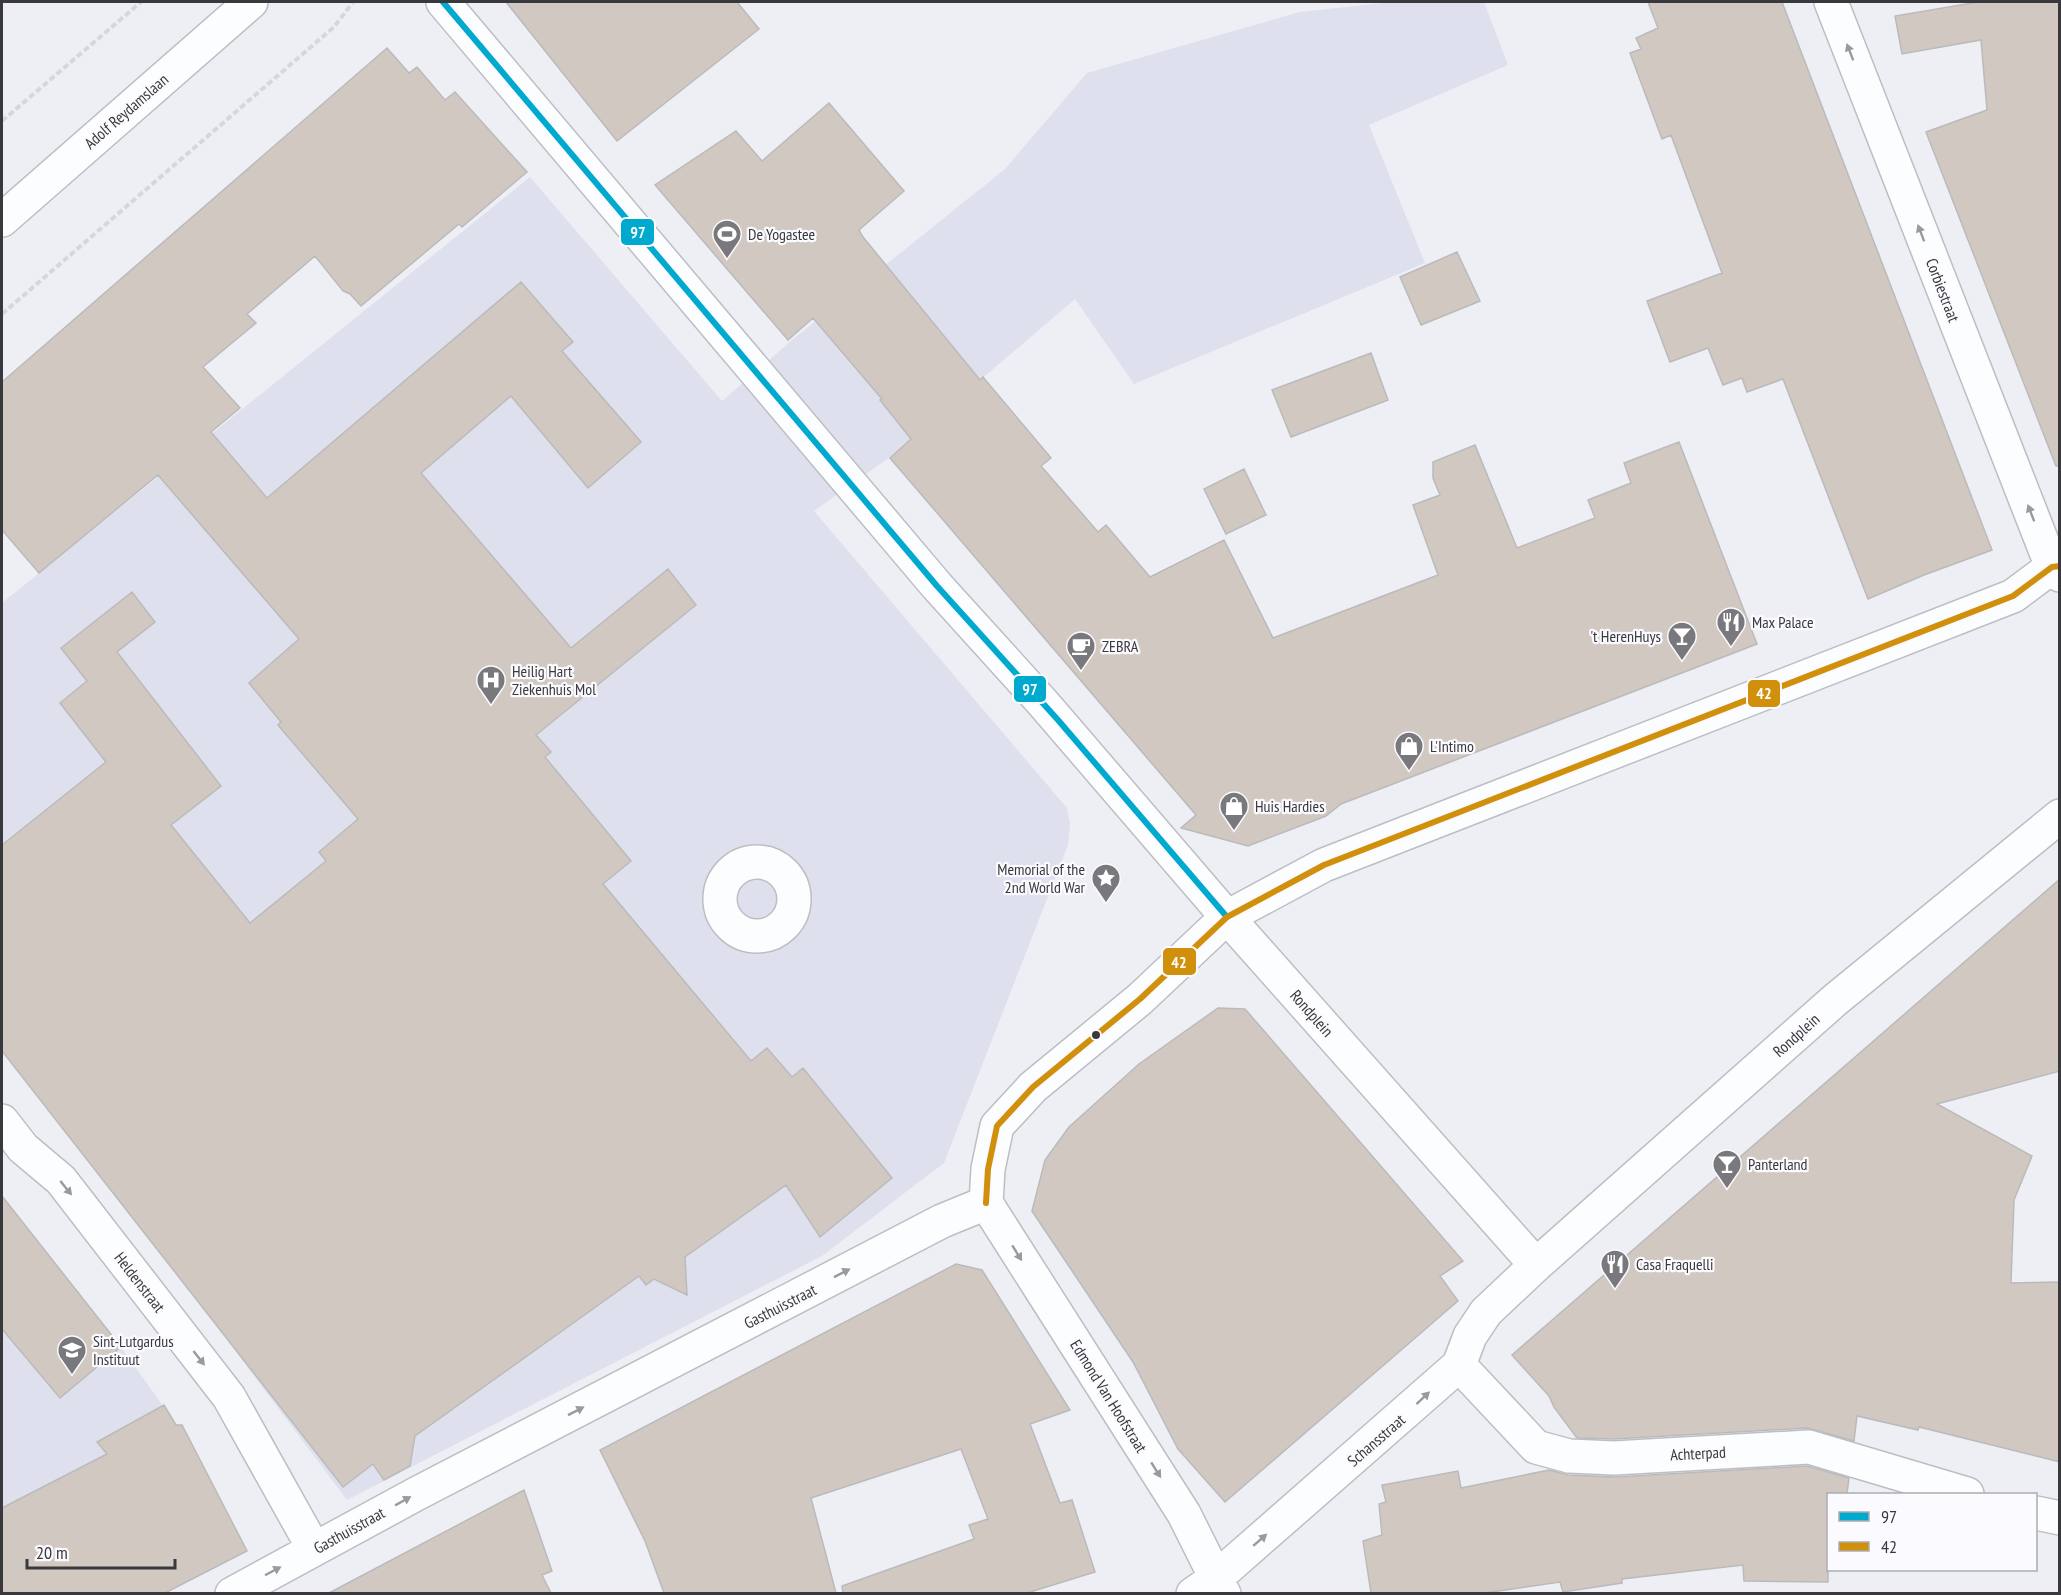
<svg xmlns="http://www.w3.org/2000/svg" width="2061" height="1595" viewBox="0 0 2061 1595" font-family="'PT Sans Narrow',sans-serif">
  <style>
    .built { fill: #dee0ed }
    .building { fill: #d1c8c1; stroke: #bbbabb; stroke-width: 1.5 }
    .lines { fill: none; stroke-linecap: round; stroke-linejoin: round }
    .minor-casing { stroke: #bdbec2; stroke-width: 36 }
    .path { stroke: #d6d7d9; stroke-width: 4; stroke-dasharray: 6 3; stroke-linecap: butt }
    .minor { stroke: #fcfdfe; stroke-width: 33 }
    .bus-1-casing { stroke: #fafaff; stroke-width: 10 }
    .bus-2-casing { stroke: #fafaff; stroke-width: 10 }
    .bus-1 { stroke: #00a9ce; stroke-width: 6 }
    .bus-2 { stroke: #d1900c; stroke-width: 6 }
    .oneway { fill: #9a9a9e }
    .bus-dot { fill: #38383d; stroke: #fafaff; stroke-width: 2 }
    .labels { text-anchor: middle; stroke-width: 4.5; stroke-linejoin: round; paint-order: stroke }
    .street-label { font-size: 16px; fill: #38383d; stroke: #fafaff }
    .poi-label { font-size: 16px; fill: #38383d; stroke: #fafaff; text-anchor: start }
    .line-badge { stroke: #fafaff; stroke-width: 2 }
    .badge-label { font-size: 16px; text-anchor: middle; font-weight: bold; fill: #fff }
  </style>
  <rect width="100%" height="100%" fill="#eeeff5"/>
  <!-- built -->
  <path class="built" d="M1392 2H1484L1508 65 1369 125 1425 263 1134 384 1075 299 890 457 814 511 1067 808 1070 824 1068 845 944 1163 822 1256 347 1500 191 1292 2 1051V603L530 177 722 401 792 340 1005 169 1087 73 1300 12Z
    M2 1196 121 1347 176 1424 182 1425 247 1551 165 1593H2Z"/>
  <!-- building -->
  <path class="building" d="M506 2H737L759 29 617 141Z
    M1648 2H1782L1992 550 1924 575 1868 599 1783 379 1747 392 1742 378 1723 385 1708 348 1670 362 1647 301 1722 273 1671 135 1662 139 1630 53 1641 49 1636 38 1658 28Z
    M1978 2H2060V466H2056L1926 132 1987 110 1981 40 1902 54 1895 16Z
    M387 48 409 73 417 67 445 100 455 92 527 172 462 227 459 224 361 306 350 294 343 291 315 256 247 314 256 323 203 367 240 408 211 432 267 498 521 282 573 342 562 351 641 442 588 488 511 396 421 473 571 648 668 569 696 605 536 735 551 752 545 757 631 861 603 884 751 1061 767 1048 792 1077 803 1068 892 1178 820 1237 786 1185 685 1257 687 1295 654 1279 646 1285 639 1276 415 1436 410 1466 384 1480 373 1464 343 1487 2 1051V845L106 762 60 703 87 681 61 648 132 592 155 622 117 652 221 786 171 825 250 923 326 861 319 852 358 819 278 725 281 722 249 683 299 639 158 475 39 573 2 530V382Z
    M829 103 904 191 859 230 863 237 980 380 983 377 1051 458 1041 466 1098 532 1106 525 1150 577 1224 540 1273 638 1438 575 1413 505 1440 495 1433 478V462L1475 445 1517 548 1595 518 1588 500 1631 483 1624 463 1679 442 1757 644 1341 804 1326 816 1248 846 1181 828 1196 815 890 458 911 439 880 400 882 399 813 318 788 340 655 185 736 131 762 161Z
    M1457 252 1480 301 1421 325 1400 277Z
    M1371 353 1388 400 1291 437 1272 390Z
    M1244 469 1266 515 1226 534 1204 489Z
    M2060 879V1071L1937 1104 2032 1156 2014 1200 2011 1283 2060 1282V1462L1919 1427 1918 1430 1857 1416 1854 1441 1808 1428 1614 1439 1577 1438 1554 1407 1549 1396 1512 1355Z
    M1218 1008 1245 1009 1463 1261 1440 1276 1458 1301 1225 1502 1178 1449 1133 1362 1032 1211 1045 1160 1069 1127 1139 1064Z
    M2 1196 121 1347 60 1398 2 1329Z
    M956 1264 982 1270 1070 1410 1030 1424 1060 1503 1072 1500 1095 1572 1027 1593H843L842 1586 974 1539 969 1525 988 1519 961 1449 811 1498 836 1593H664L645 1541 600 1450Z
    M164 1405 176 1425H182L247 1551 165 1593H2V1508L107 1454 97 1442Z
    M1807 1466 1849 1478 1847 1494H1828V1582L1744 1581 1743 1565 1622 1579V1583L1563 1592 1560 1582 1485 1593H1371L1363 1541 1382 1535 1379 1504 1386 1502 1382 1485 1458 1471 1461 1488 1549 1470 1568 1475 1615 1477Z
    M524 1490 552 1571 542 1575 551 1593H329Z"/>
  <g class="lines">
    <!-- minor casing -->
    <g class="minor-casing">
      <path id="minor" d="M443 2 937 586 1043 703 1227 917 1536 1265
        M1831 2 2052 567 2060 575
        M2 220 251 2
        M720 899a37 37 0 1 1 74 0a37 37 0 1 1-74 0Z
        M2 1121 23 1148 61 1180 229 1397 314 1549
        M986 1203 988 1169 997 1126 1033 1087 1140 999 1227 917 1324 865 2013 596 2052 567 2060 566
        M986 1203 1184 1514 1224 1594
        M1459 1365 1536 1447 1569 1456 1614 1458 1809 1447 1967 1494
        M2036 1513 2060 1518
        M232 1594 416 1494 942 1221 986 1203
        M1193 1594 1216 1578 1459 1365 1470 1336 1486 1312 1536 1265 1835 1000 2060 816"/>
    </g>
    <!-- path -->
    <path class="path" d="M2 121 141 2
      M2 314 334 27 353 2"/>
    <!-- minor -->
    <use href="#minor" class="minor"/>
    <!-- bus-1 casing -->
    <g class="bus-1-casing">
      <path id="bus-1" d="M443 2 937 586 1058 720 1227 917"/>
    </g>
    <!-- bus-2 casing -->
    <g class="bus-2-casing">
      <path id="bus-2" d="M986 1203 988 1169 997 1126 1033 1087 1140 999 1227 917 1324 865 2013 596 2052 567 2060 566"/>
    </g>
    <!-- bus-1 -->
    <use href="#bus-1" class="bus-1"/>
    <!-- bus-2 -->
    <use href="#bus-2" class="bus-2"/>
  </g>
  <!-- one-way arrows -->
  <defs><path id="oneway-solid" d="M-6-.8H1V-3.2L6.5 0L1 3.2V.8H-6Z" transform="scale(1.5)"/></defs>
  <g class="oneway">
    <use href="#oneway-solid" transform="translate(1850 52) rotate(-111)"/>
    <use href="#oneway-solid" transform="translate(1921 233) rotate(-111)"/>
    <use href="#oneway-solid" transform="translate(2031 513) rotate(-111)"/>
    <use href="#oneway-solid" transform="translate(66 1188) rotate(51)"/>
    <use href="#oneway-solid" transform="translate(1017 1253) rotate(58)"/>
    <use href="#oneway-solid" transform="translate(842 1273) rotate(-27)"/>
    <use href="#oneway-solid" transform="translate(199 1358) rotate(52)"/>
    <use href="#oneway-solid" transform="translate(1423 1398) rotate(-43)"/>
    <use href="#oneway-solid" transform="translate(576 1411) rotate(-27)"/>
    <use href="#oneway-solid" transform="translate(1156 1470) rotate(58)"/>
    <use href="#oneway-solid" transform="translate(403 1501) rotate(-29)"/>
    <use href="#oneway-solid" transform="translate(1260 1540) rotate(-41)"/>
    <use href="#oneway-solid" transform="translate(273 1571) rotate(-28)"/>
  </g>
  <!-- icons -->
  <defs>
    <g id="stadium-pin" transform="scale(1.5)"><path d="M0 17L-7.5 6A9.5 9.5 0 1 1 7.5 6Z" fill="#78787d" stroke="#fafaff"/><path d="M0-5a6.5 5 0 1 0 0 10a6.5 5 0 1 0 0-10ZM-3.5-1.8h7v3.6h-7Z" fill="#fff"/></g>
    <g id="restaurant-pin" transform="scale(1.5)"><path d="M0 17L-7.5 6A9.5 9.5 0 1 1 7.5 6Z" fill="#78787d" stroke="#fafaff"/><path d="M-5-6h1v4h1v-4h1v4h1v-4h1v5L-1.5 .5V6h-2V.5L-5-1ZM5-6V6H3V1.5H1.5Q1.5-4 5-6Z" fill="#fff"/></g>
    <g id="bar-pin" transform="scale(1.5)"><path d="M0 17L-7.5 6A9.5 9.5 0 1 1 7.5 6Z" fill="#78787d" stroke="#fafaff"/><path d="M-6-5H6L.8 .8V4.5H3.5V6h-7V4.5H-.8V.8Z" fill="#fff"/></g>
    <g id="cafe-pin" transform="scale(1.5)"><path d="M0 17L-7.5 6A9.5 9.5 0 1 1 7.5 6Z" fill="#78787d" stroke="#fafaff"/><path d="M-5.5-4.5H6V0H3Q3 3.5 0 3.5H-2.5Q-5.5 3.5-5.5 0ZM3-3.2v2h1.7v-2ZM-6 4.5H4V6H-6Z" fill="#fff"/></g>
    <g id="hospital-pin" transform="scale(1.5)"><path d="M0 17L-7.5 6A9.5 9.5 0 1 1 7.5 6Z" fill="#78787d" stroke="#fafaff"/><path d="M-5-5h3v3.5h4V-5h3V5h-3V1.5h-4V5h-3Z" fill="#fff"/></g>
    <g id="shop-pin" transform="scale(1.5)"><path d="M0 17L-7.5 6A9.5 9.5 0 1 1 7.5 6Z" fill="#78787d" stroke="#fafaff"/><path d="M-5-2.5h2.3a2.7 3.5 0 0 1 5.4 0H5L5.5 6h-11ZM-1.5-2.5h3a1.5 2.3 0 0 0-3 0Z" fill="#fff"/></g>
    <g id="sight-pin" transform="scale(1.5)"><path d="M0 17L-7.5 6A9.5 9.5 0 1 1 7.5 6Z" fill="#78787d" stroke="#fafaff"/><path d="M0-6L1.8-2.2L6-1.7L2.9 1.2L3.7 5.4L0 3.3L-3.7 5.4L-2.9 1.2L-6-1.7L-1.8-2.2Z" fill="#fff"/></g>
    <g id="school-pin" transform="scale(1.5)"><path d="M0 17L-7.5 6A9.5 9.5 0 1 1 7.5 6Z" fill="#78787d" stroke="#fafaff"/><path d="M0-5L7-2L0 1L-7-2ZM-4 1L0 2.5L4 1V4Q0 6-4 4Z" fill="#fff"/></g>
  </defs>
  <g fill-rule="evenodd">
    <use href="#stadium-pin" x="727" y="234"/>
    <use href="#restaurant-pin" x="1731" y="622"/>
    <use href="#bar-pin" x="1682" y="636"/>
    <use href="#cafe-pin" x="1081" y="646"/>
    <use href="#hospital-pin" x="491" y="680"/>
    <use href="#shop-pin" x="1409" y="746"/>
    <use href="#shop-pin" x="1234" y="806"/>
    <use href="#sight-pin" x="1106" y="878"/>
    <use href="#bar-pin" x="1727" y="1164"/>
    <use href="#restaurant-pin" x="1615" y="1264"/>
    <use href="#school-pin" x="72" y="1350"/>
  </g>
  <!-- markers -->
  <circle class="bus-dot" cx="1096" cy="1035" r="5"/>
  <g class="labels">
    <!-- street labels -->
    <g class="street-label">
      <text transform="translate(126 111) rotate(-41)" y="6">Adolf Reydamslaan</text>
      <text transform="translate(1943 290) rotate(69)" y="6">Corbiestraat</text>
      <text transform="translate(1312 1013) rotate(49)" y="6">Rondplein</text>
      <text transform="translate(1796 1035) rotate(-42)" y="6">Rondplein</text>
      <text transform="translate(140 1282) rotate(52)" y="6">Heldenstraat</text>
      <text transform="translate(780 1306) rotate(-27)" y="6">Gasthuisstraat</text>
      <text transform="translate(1109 1396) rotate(58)" y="6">Edmond Van Hoofstraat</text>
      <text transform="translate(1376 1440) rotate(-41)" y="6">Schansstraat</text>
      <text transform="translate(1698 1453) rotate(-3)" y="6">Achterpad</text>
      <text transform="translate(349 1530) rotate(-29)" y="6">Gasthuisstraat</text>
    </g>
    <!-- poi labels -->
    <g class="poi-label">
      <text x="748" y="240">De Yogastee</text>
      <text x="1752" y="628">Max Palace</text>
      <text x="1661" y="642" text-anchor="end">'t HerenHuys</text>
      <text x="1102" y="652">ZEBRA</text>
      <text x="512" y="677">Heilig Hart<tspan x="512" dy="18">Ziekenhuis Mol</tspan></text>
      <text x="1430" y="752">L'Intimo</text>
      <text x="1255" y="812">Huis Hardies</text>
      <text x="1085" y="875" text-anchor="end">Memorial of the<tspan x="1085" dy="18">2nd World War</tspan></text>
      <text x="1748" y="1170">Panterland</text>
      <text x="1636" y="1270">Casa Fraquelli</text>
      <text x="93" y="1347">Sint-Lutgardus<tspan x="93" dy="18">Instituut</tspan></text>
    </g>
  </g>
  <g class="line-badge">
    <rect x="620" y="218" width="35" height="28" rx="6" fill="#00a9ce"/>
    <rect x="1013" y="675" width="34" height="28" rx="6" fill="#00a9ce"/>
    <rect x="1747" y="679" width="34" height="29" rx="6" fill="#d1900c"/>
    <rect x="1162" y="947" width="35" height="29" rx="6" fill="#d1900c"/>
  </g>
  <g class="badge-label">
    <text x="638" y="238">97</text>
    <text x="1030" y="695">97</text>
    <text x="1764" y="699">42</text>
    <text x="1179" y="968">42</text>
  </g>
  <!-- border -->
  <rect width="2061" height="1595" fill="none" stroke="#38383d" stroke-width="6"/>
  <!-- legend -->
  <rect x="1827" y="1493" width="210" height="78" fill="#fafaff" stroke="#acacb1" stroke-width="1.5"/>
  <rect x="1839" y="1512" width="30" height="9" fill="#00a9ce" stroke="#acacb1" stroke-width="1.5"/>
  <text x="1881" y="1523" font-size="18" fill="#38383d">97</text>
  <rect x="1839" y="1542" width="30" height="9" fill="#d1900c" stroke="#acacb1" stroke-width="1.5"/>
  <text x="1881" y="1553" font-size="18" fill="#38383d">42</text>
  <!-- scale -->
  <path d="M27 1559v9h148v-9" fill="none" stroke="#38383d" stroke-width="3"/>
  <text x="36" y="1559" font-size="18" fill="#38383d" stroke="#fafaff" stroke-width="4.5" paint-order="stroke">20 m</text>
</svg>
